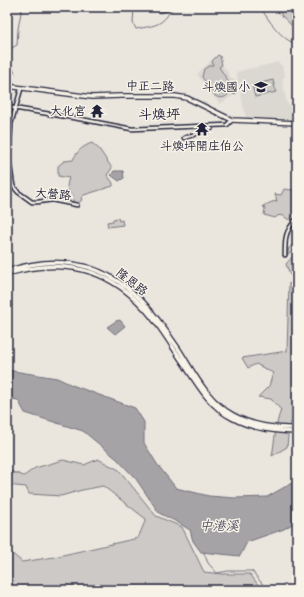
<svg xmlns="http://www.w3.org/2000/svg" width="304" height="597" viewBox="0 0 304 597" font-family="Sriracha,'LXGW WenKai TC',sans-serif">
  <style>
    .built { fill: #dbd8d2 }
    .green { fill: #cdc9c6; stroke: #787680 }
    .water { fill: #a6a3a6; stroke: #716f7b }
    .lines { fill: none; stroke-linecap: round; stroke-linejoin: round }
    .stream { stroke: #716f7b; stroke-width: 1 }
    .minor-casing { stroke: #22223b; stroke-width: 5.5 }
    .secondary-casing { stroke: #22223b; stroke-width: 6 }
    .minor { stroke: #f7f3e8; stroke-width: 2.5 }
    .secondary { stroke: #f7f3e8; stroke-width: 3.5 }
    .labels { text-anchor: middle; stroke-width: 3; stroke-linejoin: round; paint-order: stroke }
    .street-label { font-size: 12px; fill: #22223b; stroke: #f7f3e8 }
    .poi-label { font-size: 12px; fill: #22223b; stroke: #f7f3e8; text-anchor: end }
    .water-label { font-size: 13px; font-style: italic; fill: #504f60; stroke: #f7f3e8 }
    .quarter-label { font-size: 14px; fill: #22223b; stroke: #f7f3e8 }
  </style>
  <rect width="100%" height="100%" fill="#eae6de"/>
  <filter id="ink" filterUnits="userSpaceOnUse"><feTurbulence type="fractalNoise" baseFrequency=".025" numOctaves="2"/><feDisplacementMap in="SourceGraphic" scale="8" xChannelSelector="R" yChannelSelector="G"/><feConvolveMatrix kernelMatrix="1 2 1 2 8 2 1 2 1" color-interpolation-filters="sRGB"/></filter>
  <g filter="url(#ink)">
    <!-- built -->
    <path class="built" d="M214 58 219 67 222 65 225 68 232 79 234 78 238 93 220 104 197 74Z
      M278 62 282 66 285 76 282 79 287 104 297 107V120L246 118 236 72Z"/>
    <!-- green -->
    <path class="green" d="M153 7H171L170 10 160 13Z
      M280 7H297V29L296 30 281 15Z
      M218 55 220 56 222 65 219 67 236 93 234 95 231 90C228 97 222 100 215 96L202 77 204 69 209 66 213 65 212 61Z
      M273 80 276 92 255 97 252 85Z
      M92 143 99 149 112 168 107 175 113 183V186L84 195 81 198 82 200 77 204 72 203 74 196C66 190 66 187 69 178L58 176V166L64 161 73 160C77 151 83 146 92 143Z
      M284 189 292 190 296 192 297 191V212L289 220 282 215 280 216 279 215 275 218 264 215 265 209 263 206 272 202 277 201 275 194 281 195Z
      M118 218 119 221 122 220 123 225 108 227 107 222 113 221V219Z
      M297 241V253L294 250 287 255 289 248Z
      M293 256 297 258V281L290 275 286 264Z
      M289 283 297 289V413L296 414 289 426 287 447 272 456C275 440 275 425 281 410L271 399 258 397 269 386 273 373 256 364 248 368 242 358 287 351Z
      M98 459 119 470 156 516 182 527 204 572 222 574H250L262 590H7V546L9 551 22 562 54 557 138 538 146 519 103 486 82 490 61 496 29 494 26 487 7 485V470L24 476 35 468 63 460 84 465Z"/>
    <!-- water -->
    <path class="water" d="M114 171H123L124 178 119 181 111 175Z
      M120 320 125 326 115 334 107 327 116 321Z
      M7 370 57 378 72 385 135 408 144 422V443L157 464 176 488 209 496 235 498 267 497 297 480V521L284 529 247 542 240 556 201 552 193 541 190 530 177 522 159 513 136 479 117 459 83 431 25 413 18 400 7 398Z"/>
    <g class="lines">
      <!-- stream -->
      <path class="stream" d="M69 7 73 8 84 7
        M134 7 133 23 136 29C157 25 162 26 173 7
        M260 7C270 22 280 38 297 45
        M291 41 297 37
        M7 48 10 49 17 45 18 29 22 7
        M10 49V63L15 73
        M297 68 296 74 297 81
        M204 553 208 563 217 573 228 571H252L264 586 270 590"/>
      <!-- minor casing -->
      <g class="minor-casing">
        <path id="minor" d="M21 89 11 124 9 160 13 186 18 192 32 202H38L52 200 77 205
          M7 107 80 119 132 129 227 125 232 120
          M184 138 211 129
          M285 255C285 237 285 232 297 218"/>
      </g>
      <!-- secondary casing -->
      <g class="secondary-casing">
        <path id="secondary" d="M7 86 92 97 121 96H175L187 98 232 120 297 123
          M7 271C54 255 99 261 137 296 153 310 165 330 178 348 193 371 207 401 233 415 253 426 274 428 297 428
          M7 274C54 260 97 264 135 299 155 317 169 342 184 364 197 384 210 407 232 418 252 429 274 431 297 432"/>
      </g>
      <!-- minor -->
      <use href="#minor" class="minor"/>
      <!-- secondary -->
      <use href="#secondary" class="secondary"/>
    </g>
  </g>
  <!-- icons -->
  <defs>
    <g id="school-bare" transform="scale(1.08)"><path d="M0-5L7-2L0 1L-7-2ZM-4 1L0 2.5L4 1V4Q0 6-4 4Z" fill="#22223b" stroke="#f7f3e8" stroke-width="2.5" paint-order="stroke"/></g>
    <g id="temple-bare" transform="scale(1.08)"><path d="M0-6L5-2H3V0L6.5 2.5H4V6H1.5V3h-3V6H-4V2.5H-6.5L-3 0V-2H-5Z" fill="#22223b" stroke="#f7f3e8" stroke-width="2.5" paint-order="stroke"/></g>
  </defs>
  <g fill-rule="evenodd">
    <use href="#school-bare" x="261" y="87"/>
    <use href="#temple-bare" x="97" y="111"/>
    <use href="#temple-bare" x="202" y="129"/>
  </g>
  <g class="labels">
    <!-- street labels -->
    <g class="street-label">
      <text transform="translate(150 86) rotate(1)" y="4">中正二路</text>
      <text transform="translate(53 194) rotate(5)" y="4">大營路</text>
      <text transform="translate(132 282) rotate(38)" y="4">隆恩路</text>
    </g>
    <!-- poi labels -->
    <g class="poi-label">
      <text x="250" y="91">斗煥國小</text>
      <text x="86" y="115">大化宮</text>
      <text x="202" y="150" text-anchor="middle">斗煥坪開庄伯公</text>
    </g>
    <!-- water labels -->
    <g class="water-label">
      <text x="219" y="530">中港溪</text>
    </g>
    <!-- quarter labels -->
    <g class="quarter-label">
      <text x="159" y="119">斗煥坪</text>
    </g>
  </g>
  <!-- margin -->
  <rect width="304" height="597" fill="none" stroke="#f7f3e8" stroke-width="24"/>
  <rect x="12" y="12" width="280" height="573" fill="none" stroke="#22223b" stroke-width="1.5" filter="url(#ink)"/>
</svg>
